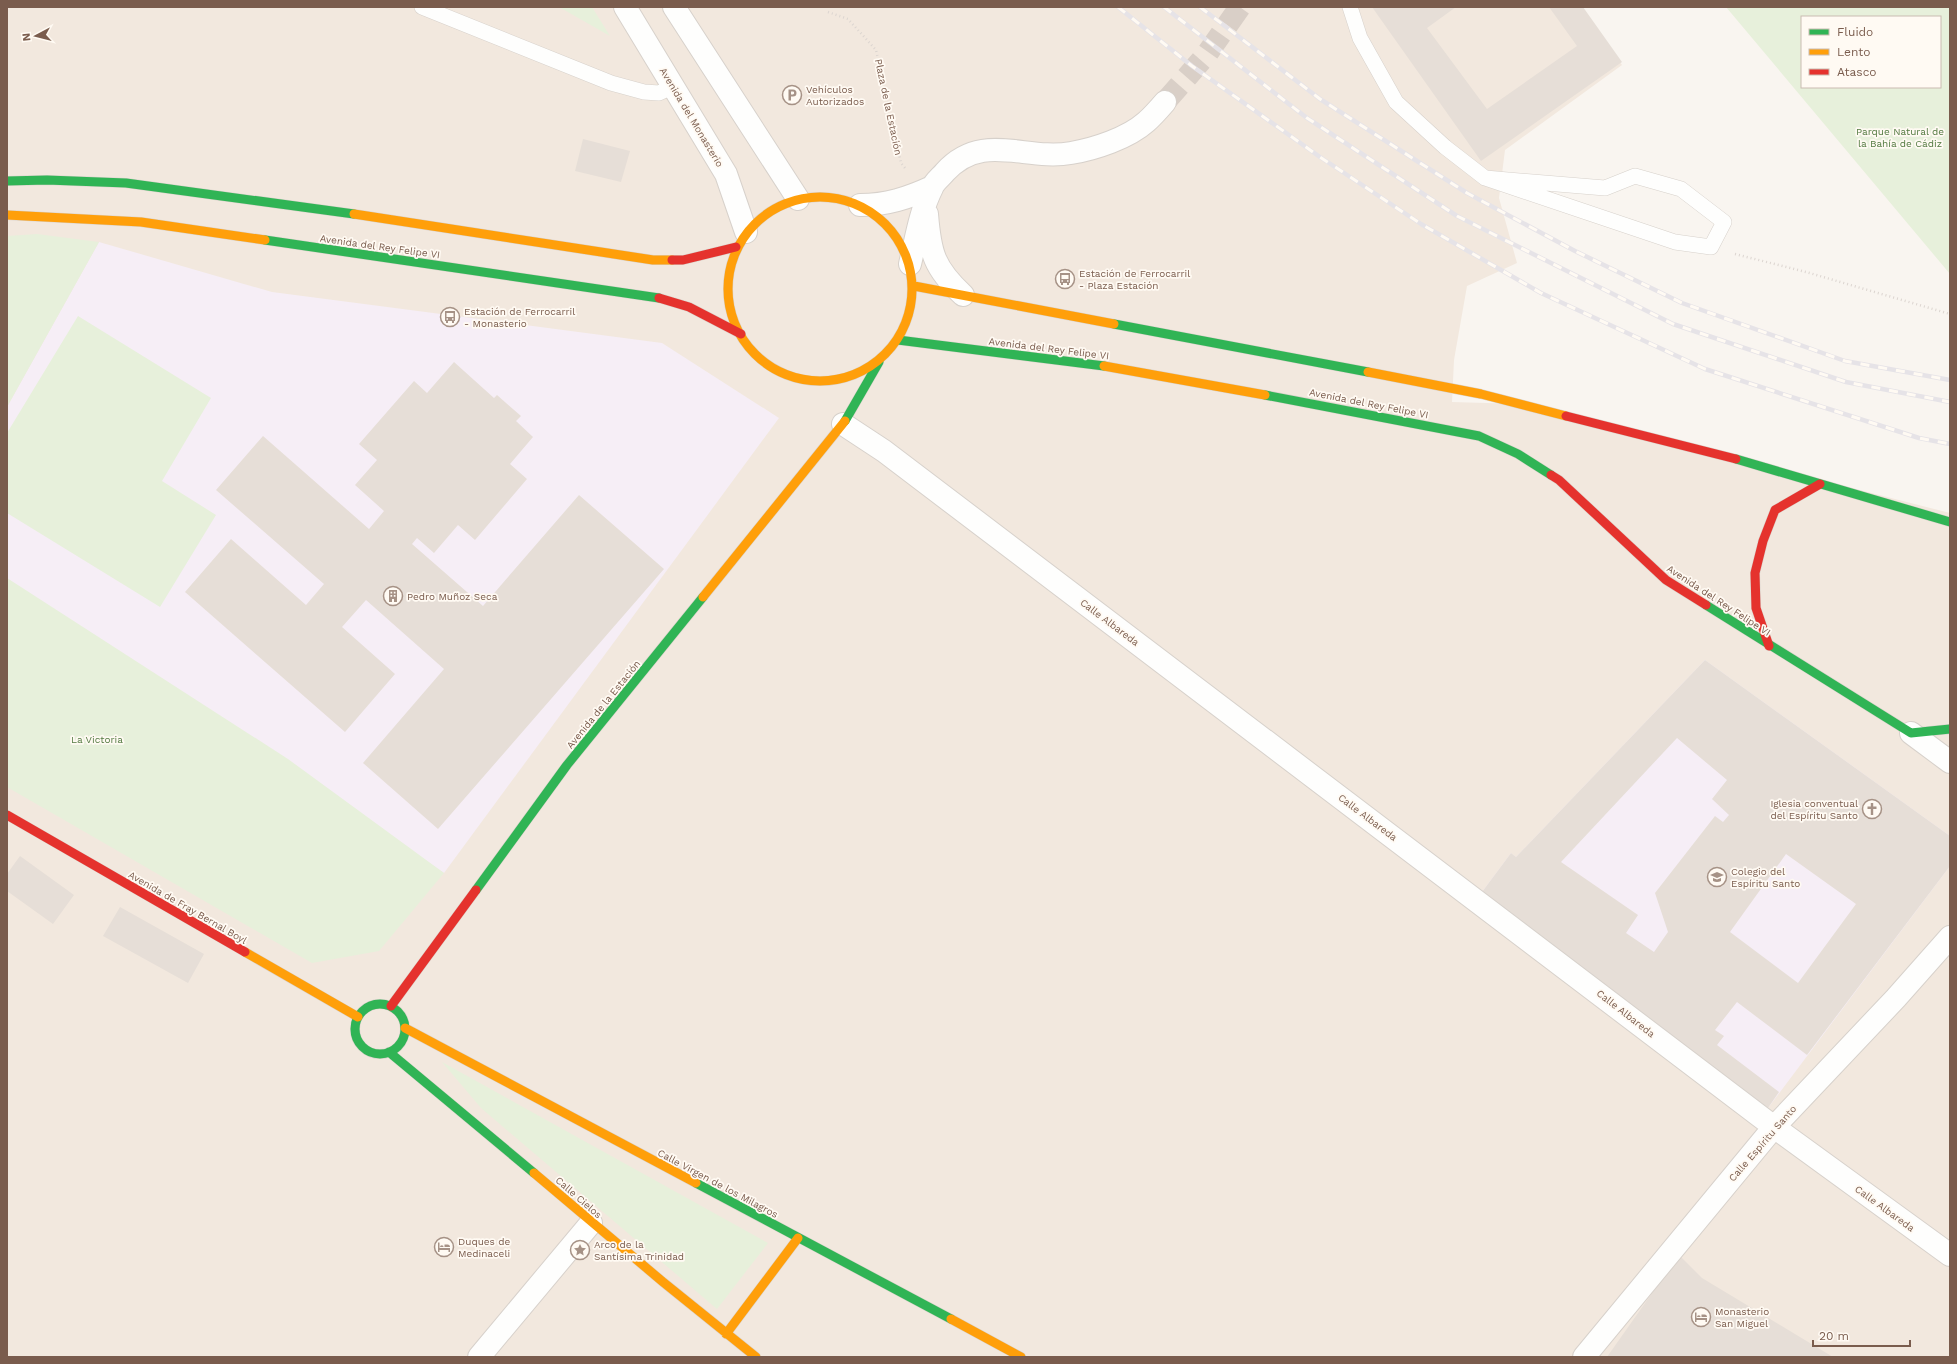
<svg xmlns="http://www.w3.org/2000/svg" width="1957" height="1364" viewBox="0 0 1957 1364" font-family="'Work Sans',sans-serif">
  <style>
    .residential { fill: #f2e8de }
    .education { fill: #f6eef6 }
    .green { fill: #e7f0db; fill-rule: evenodd }
    .building { fill: #e6ded7; fill-rule: evenodd }
    .lines { fill: none; stroke-linecap: round; stroke-linejoin: round }
    .street-tunnel { stroke: #d9cfc7; stroke-width: 22; stroke-dasharray: 22 11; stroke-linecap: butt }
    .lane-casing { stroke: #d7d1cb; stroke-width: 16 }
    .street-casing { stroke: #d7d1cb; stroke-width: 24 }
    .fast-casing { stroke: #d9d2cb; stroke-width: 10 }
    .slow-casing { stroke: #d9d2cb; stroke-width: 10 }
    .jam-casing { stroke: #d9d2cb; stroke-width: 10 }
    .path { stroke: #dcd5d0; stroke-width: 2.5; stroke-dasharray: 1 3; stroke-linecap: butt }
    .lane { stroke: #fefefd; stroke-width: 15 }
    .street { stroke: #fefefd; stroke-width: 22 }
    .fast { stroke: #30b455; stroke-width: 9 }
    .slow { stroke: #ff9f0a; stroke-width: 9 }
    .jam { stroke: #e5322d; stroke-width: 9 }
    .rail-casing { stroke: #e6e3e7; stroke-width: 4.5 }
    .rail { stroke: #fffaf3; stroke-width: 3; stroke-dasharray: 9; stroke-linecap: butt }
    .labels { text-anchor: middle; stroke-width: 3.5; stroke-linejoin: round; paint-order: stroke }
    .poi-label { font-size: 10px; fill: #7a5c4d; stroke: #fffaf3; text-anchor: start }
    .street-label { font-size: 10px; fill: #7a5c4d; stroke: #fffaf3 }
    .park-label { font-size: 10px; fill: #537a41; stroke: #fffaf3 }
  </style>
  <rect width="100%" height="100%" fill="#f9f5f0"/>
  <!-- residential -->
  <path class="residential" d="M7 7H1579L1622 65 1505 150 1499 198 1517 263 1467 286 1454 360 1452 402 1521 404 1950 513V1357H7Z"/>
  <!-- education -->
  <path class="education" d="M99 242 272 292 662 343 779 418 444 873 7 579V407Z
    M1705 660 1950 836V866L1768 1108 1482 892 1511 853 1516 857Z"/>
  <!-- green -->
  <path class="green" d="M559 7H592L610 36Z
    M1726 7H1950V274ZM1802 17H1940V87H1802Z
    M37 234 99 242 7 407V236Z
    M78 316 211 398 162 481 216 515 160 607 7 513V433Z
    M7 578 288 759 444 873 379 951 312 963 7 787Z
    M442 1062 768 1243 717 1309 481 1108Z"/>
  <!-- building -->
  <path class="building" d="M1372 7H1456L1427 28 1487 109 1577 46 1549 7H1583L1622 62 1481 161Z
    M583 139 630 151 621 182 575 171Z
    M454 362 494 398 497 395 521 416 516 421 533 437 510 464 527 479 475 540 458 525 434 553 417 538 412 544 483 606 579 495 664 569 438 829 363 763 444 669 366 600 342 627 395 674 345 732 185 592 231 539 306 605 324 584 216 490 263 436 369 529 384 511 355 485 377 460 359 444 414 381 427 393Z
    M1705 660 1950 836V866L1807 1055 1737 1002 1715 1030 1724 1036 1717 1045 1779 1092 1768 1108 1482 892 1511 853 1516 857ZM1677 738 1727 780 1712 799 1729 815 1723 822 1715 816 1655 893 1668 932 1654 952 1626 933 1638 915 1561 862ZM1786 854 1856 904 1798 983 1730 932Z
    M20 856 74 895 53 924 7 891V874Z
    M120 907 204 954 188 983 103 936Z
    M1679 1255 1702 1278 1833 1357H1607Z"/>
  <g class="lines">
    <!-- street-tunnel -->
    <path class="street-tunnel" d="M1165 102 1207 54 1240 7"/>
    <!-- lane casing -->
    <g class="lane-casing">
      <path id="lane" d="M422 7 611 83 644 92 659 93 674 86
        M1350 7 1360 38 1396 102 1445 147 1485 178 1675 242 1711 247 1724 222 1681 189 1635 176 1605 188 1485 178"/>
    </g>
    <!-- street casing -->
    <g class="street-casing">
      <path id="street" d="M625 7 726 174 746 232
        M674 7 798 199
        M860 205C887 205 908 198 932 187
        M927 214C930 253 934 268 963 295
        M910 264C916 239 920 212 932 188 934 182 941 177 945 172 982 131 1025 161 1071 153 1095 149 1128 138 1146 122 1153 116 1159 109 1165 102
        M843 424 884 451 1774 1127 1950 1255
        M1911 733 1950 762
        M479 1357 591 1223
        M1584 1357 1774 1127 1896 998 1950 937"/>
    </g>
    <!-- fast casing -->
    <g class="fast-casing">
      <path id="fast" d="M7 181 47 180 126 183 354 214
        M265 240 659 298
        M1114 324 1368 372
        M898 340 1104 366
        M1265 395 1479 436 1518 454 1551 475
        M845 421 879 362
        M1736 459 1950 522
        M1706 605 1911 733 1950 729
        M476 890 567 765 703 597
        M355 1029a25 25 0 1 1 50 0a25 25 0 1 1-50 0Z
        M389 1052 534 1173
        M696 1183 951 1319"/>
    </g>
    <!-- slow casing -->
    <g class="slow-casing">
      <path id="slow" d="M728 289a92 92 0 1 1 184 0a92 92 0 1 1-184 0Z
        M354 214 653 260H672
        M7 215 141 222 265 240
        M914 286 1114 324
        M1104 366 1265 395
        M1368 372 1481 394 1566 416
        M703 597 845 421
        M245 952 358 1017
        M405 1028 696 1183
        M534 1173 663 1282 756 1357
        M951 1319 1021 1357
        M726 1334 798 1238"/>
    </g>
    <!-- jam casing -->
    <g class="jam-casing">
      <path id="jam" d="M672 260H683L736 247
        M659 298 689 307 741 334
        M1566 416 1736 459
        M1551 475 1559 480 1666 580 1706 605
        M1769 646 1756 608 1755 573 1763 541 1775 510 1820 484
        M7 815 245 952
        M391 1006 476 890"/>
    </g>
    <!-- path -->
    <path class="path" d="M828 12 848 19 876 50 901 163 905 168
      M1735 254 1806 272 1950 314"/>
    <!-- lane -->
    <use href="#lane" class="lane"/>
    <!-- street -->
    <use href="#street" class="street"/>
    <!-- fast -->
    <use href="#fast" class="fast"/>
    <!-- slow -->
    <use href="#slow" class="slow"/>
    <!-- jam -->
    <use href="#jam" class="jam"/>
    <!-- rail casing -->
    <g class="rail-casing">
      <path id="rail" d="M1118 7 1192 66 1320 157 1421 224 1541 293 1705 369 1919 438 1950 444
        M1164 7 1307 118 1457 216 1673 324 1846 382 1950 402
        M1200 7 1320 99 1467 193 1575 251 1682 303 1845 361 1950 380"/>
    </g>
    <!-- rail -->
    <use href="#rail" class="rail"/>
  </g>
  <!-- icons -->
  <defs>
    <g id="parking-ring" transform="scale(1)"><circle r="9.5" fill="#fffaf3" stroke="#a69286" stroke-width="1.5"/><path d="M-3.5-5.5H1a3.5 3.5 0 0 1 0 7H-1V5.5H-3.5ZM-1-3.4V-.6H.8a1.4 1.4 0 0 0 0-2.8Z" fill="#a69286"/></g>
    <g id="bus-ring" transform="scale(1)"><circle r="9.5" fill="#fffaf3" stroke="#a69286" stroke-width="1.5"/><path d="M-5-6H5V4H4V6H2V4H-2V6H-4V4H-5ZM-3.5-4V0h7V-4ZM-3.5 1.2v1.5H-2V1.2ZM2 1.2v1.5H3.5V1.2Z" fill="#a69286"/></g>
    <g id="building-ring" transform="scale(1)"><circle r="9.5" fill="#fffaf3" stroke="#a69286" stroke-width="1.5"/><path d="M-4-6H4V6H1V3H-1V6H-4ZM-2.5-4.3h1.7v1.8h-1.7ZM.8-4.3h1.7v1.8H.8ZM-2.5-1h1.7V.8h-1.7ZM.8-1h1.7V.8H.8Z" fill="#a69286"/></g>
    <g id="church-ring" transform="scale(1)"><circle r="9.5" fill="#fffaf3" stroke="#a69286" stroke-width="1.5"/><path d="M-1.2-6h2.4v3.5h3.3v2.4h-3.3V6h-2.4V-.1h-3.3v-2.4h3.3Z" fill="#a69286"/></g>
    <g id="school-ring" transform="scale(1)"><circle r="9.5" fill="#fffaf3" stroke="#a69286" stroke-width="1.5"/><path d="M0-5L7-2L0 1L-7-2ZM-4 1L0 2.5L4 1V4Q0 6-4 4Z" fill="#a69286"/></g>
    <g id="hotel-ring" transform="scale(1)"><circle r="9.5" fill="#fffaf3" stroke="#a69286" stroke-width="1.5"/><path d="M-6-4.5h1.5V1H6V5H4.5V3h-9V5H-6ZM-4 0a1.8 1.8 0 1 1 3.6 0ZM.5 0V-2.5h3Q6-2.5 6 0Z" fill="#a69286"/></g>
    <g id="sight-ring" transform="scale(1)"><circle r="9.5" fill="#fffaf3" stroke="#a69286" stroke-width="1.5"/><path d="M0-6L1.8-2.2L6-1.7L2.9 1.2L3.7 5.4L0 3.3L-3.7 5.4L-2.9 1.2L-6-1.7L-1.8-2.2Z" fill="#a69286"/></g>
  </defs>
  <g fill-rule="evenodd">
    <use href="#parking-ring" x="792" y="95"/>
    <use href="#bus-ring" x="1065" y="279"/>
    <use href="#bus-ring" x="450" y="317"/>
    <use href="#building-ring" x="393" y="596"/>
    <use href="#church-ring" x="1872" y="809"/>
    <use href="#school-ring" x="1717" y="877"/>
    <use href="#hotel-ring" x="444" y="1247"/>
    <use href="#sight-ring" x="580" y="1250"/>
    <use href="#hotel-ring" x="1701" y="1317"/>
  </g>
  <g class="labels">
    <!-- poi labels -->
    <g class="poi-label">
      <text x="806" y="93">Vehículos<tspan x="806" dy="12">Autorizados</tspan></text>
      <text x="1079" y="277">Estación de Ferrocarril<tspan x="1079" dy="12">- Plaza Estación</tspan></text>
      <text x="464" y="315">Estación de Ferrocarril<tspan x="464" dy="12">- Monasterio</tspan></text>
      <text x="407" y="600">Pedro Muñoz Seca</text>
      <text x="1858" y="807" text-anchor="end">Iglesia conventual<tspan x="1858" dy="12">del Espíritu Santo</tspan></text>
      <text x="1731" y="875">Colegio del<tspan x="1731" dy="12">Espíritu Santo</tspan></text>
      <text x="458" y="1245">Duques de<tspan x="458" dy="12">Medinaceli</tspan></text>
      <text x="594" y="1248">Arco de la<tspan x="594" dy="12">Santísima Trinidad</tspan></text>
      <text x="1715" y="1315">Monasterio<tspan x="1715" dy="12">San Miguel</tspan></text>
    </g>
    <!-- street labels -->
    <g class="street-label">
      <text transform="translate(889 107) rotate(78)" y="4">Plaza de la Estación</text>
      <text transform="translate(692 117) rotate(59)" y="4">Avenida del Monasterio</text>
      <text transform="translate(380 246) rotate(8)" y="4">Avenida del Rey Felipe VI</text>
      <text transform="translate(1049 348) rotate(7)" y="4">Avenida del Rey Felipe VI</text>
      <text transform="translate(1369 403) rotate(11)" y="4">Avenida del Rey Felipe VI</text>
      <text transform="translate(1719 600) rotate(33)" y="4">Avenida del Rey Felipe VI</text>
      <text transform="translate(1110 622) rotate(37)" y="4">Calle Albareda</text>
      <text transform="translate(603 704) rotate(-51)" y="4">Avenida de la Estación</text>
      <text transform="translate(1368 817) rotate(37)" y="4">Calle Albareda</text>
      <text transform="translate(188 907) rotate(30)" y="4">Avenida de Fray Bernal Boyl</text>
      <text transform="translate(1626 1013) rotate(38)" y="4">Calle Albareda</text>
      <text transform="translate(1762 1143) rotate(-49)" y="4">Calle Espíritu Santo</text>
      <text transform="translate(718 1183) rotate(28)" y="4">Calle Virgen de los Milagros</text>
      <text transform="translate(579 1197) rotate(41)" y="4">Calle Cielos</text>
      <text transform="translate(1885 1208) rotate(36)" y="4">Calle Albareda</text>
    </g>
    <!-- park labels -->
    <g class="park-label">
      <text x="1900" y="135">Parque Natural de<tspan x="1900" dy="12">la Bahía de Cádiz</tspan></text>
      <text x="97" y="743">La Victoria</text>
    </g>
  </g>
  <!-- border -->
  <rect width="1957" height="1364" fill="none" stroke="#7a5c4d" stroke-width="16"/>
  <!-- legend -->
  <rect x="1801" y="16" width="140" height="72" fill="#fffaf3" stroke="#cabbb1"/>
  <rect x="1809" y="29" width="20" height="6" fill="#30b455" stroke="#cabbb1"/>
  <text x="1837" y="36" font-size="12" fill="#7a5c4d">Fluido</text>
  <rect x="1809" y="49" width="20" height="6" fill="#ff9f0a" stroke="#cabbb1"/>
  <text x="1837" y="56" font-size="12" fill="#7a5c4d">Lento</text>
  <rect x="1809" y="69" width="20" height="6" fill="#e5322d" stroke="#cabbb1"/>
  <text x="1837" y="76" font-size="12" fill="#7a5c4d">Atasco</text>
  <!-- north arrow -->
  <g transform="translate(36 36) rotate(263)" stroke="#fffaf3" stroke-width="3" paint-order="stroke">
  <path d="M0-3L7 15L0 10L-7 15Z" fill="#7a5c4d"/>
  <text y="-6" font-size="11" font-weight="bold" text-anchor="middle" fill="#7a5c4d">N</text>
  </g>
  <!-- scale -->
  <path d="M1813 1340v6h97v-6" fill="none" stroke="#7a5c4d" stroke-width="2"/>
  <text x="1819" y="1340" font-size="12" fill="#7a5c4d" stroke="#fffaf3" stroke-width="3" paint-order="stroke">20 m</text>
</svg>
